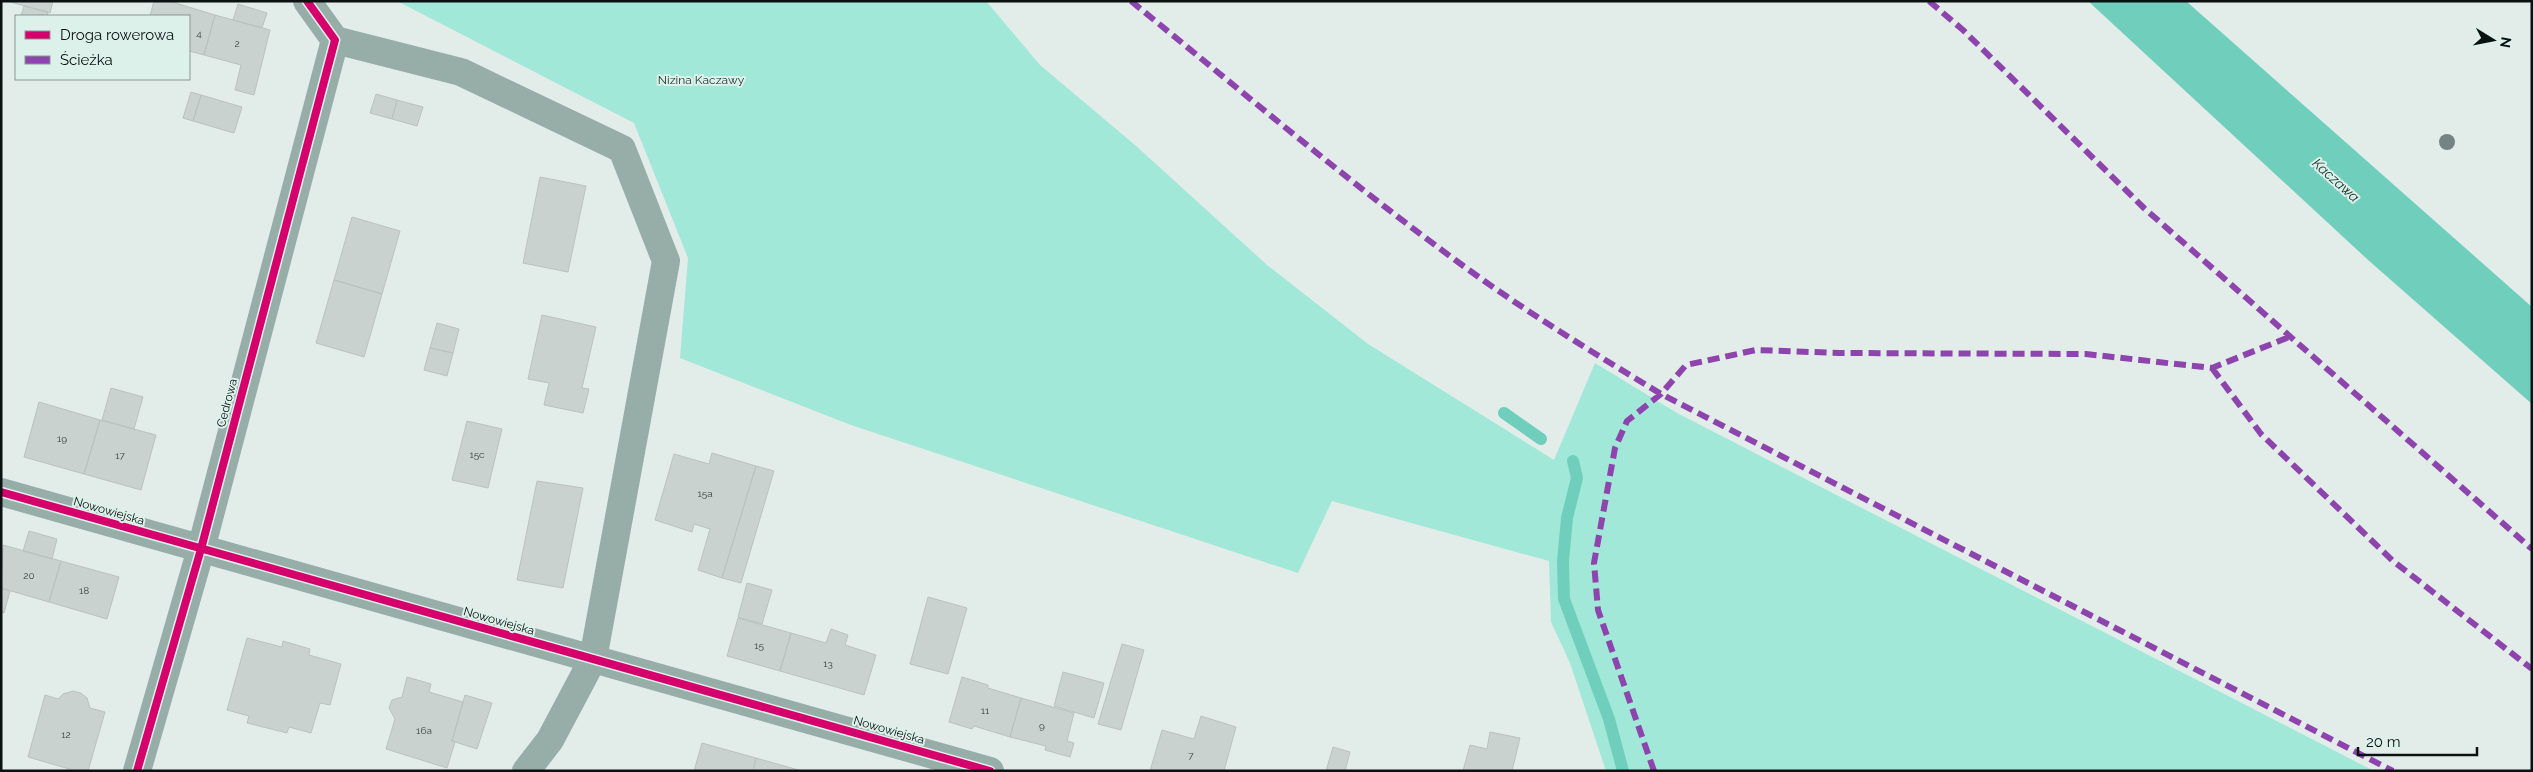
<svg xmlns="http://www.w3.org/2000/svg" width="2533" height="772" viewBox="0 0 2533 772" font-family="Raleway,sans-serif">
  <style>
    .green { fill: #a1e8d8 }
    .water { fill: #70cfbc }
    .lines { fill: none; stroke-linecap: round; stroke-linejoin: round }
    .stream { stroke: #70cfbc; stroke-width: 12 }
    .building { fill: #cad2d0; stroke: #bac2c0 }
    .minor { stroke: #97ada8; stroke-width: 28 }
    .quiet { stroke: #8e44ad; stroke-width: 6; stroke-dasharray: 12 6; stroke-linecap: butt }
    .cycleway-casing { stroke: #ddf1eb; stroke-width: 11 }
    .cycleway { stroke: #d6006c; stroke-width: 8 }
    .tree { fill: #748480 }
    .labels { text-anchor: middle; stroke-width: 4; stroke-linejoin: round; paint-order: stroke }
    .number-label { font-size: 10px; fill: #3c4241 }
    .park-label { font-size: 12px; fill: #1a2f2a; stroke: #ddf1eb }
    .street-label { font-size: 12px; fill: #0b1110; stroke: #ddf1eb }
    .water-label { font-size: 14px; font-style: italic; fill: #1a302b; stroke: #ddf1eb }
  </style>
  <rect width="100%" height="100%" fill="#e2ece9"/>
  <!-- green -->
  <path class="green" d="M397 1H986L1040 65 1135 145 1267 265 1368 344 1554 460 1595 363 1677 413 2374 771H1606L1570 663 1551 622 1549 561 1332 501 1298 573 851 425 680 358 688 258 634 123Z"/>
  <!-- water -->
  <path class="water" d="M2088 1H2186L2532 307V404L2367 259Z"/>
  <g class="lines">
    <!-- stream -->
    <path class="stream" d="M1504 413 1541 439
      M1573 461 1577 478 1567 518 1563 561 1564 599 1609 719 1623 771"/>
  </g>
  <!-- building -->
  <path class="building" d="M7 1H53L50 13Z
    M154 1H169L215 15 204 55 189 51V16H150Z
    M238 4 267 13 262 28 233 20Z
    M24 6 48 12 47 16H21Z
    M215 15 270 30 254 95 235 90 241 65 204 55Z
    M191 92 201 95 193 121 183 118Z
    M376 94 397 100 392 119 370 113Z
    M201 95 242 107 234 133 193 121Z
    M397 100 423 107 417 126 392 119Z
    M540 177 586 186 568 272 523 263Z
    M352 217 400 231 382 294 334 280Z
    M334 280 382 294 364 357 316 343Z
    M542 315 596 327 582 388 589 389 583 413 544 405 549 383 528 379Z
    M437 323 459 329 453 353 430 348Z
    M430 348 453 353 447 376 424 370Z
    M111 388 143 397 134 429 102 420Z
    M39 402 100 420 84 474 24 457Z
    M100 420 156 435 141 490 84 474Z
    M467 421 502 429 488 488 452 480Z
    M712 453 756 466 722 578 698 570 710 529 694 524 692 532 655 520 674 454 709 464Z
    M756 466 774 471 741 583 722 578Z
    M537 481 583 488 563 588 517 580Z
    M29 531 57 539 52 559 23 551Z
    M3 545 61 561 49 602 1 588Z
    M61 561 119 577 107 619 49 602Z
    M747 583 772 590 762 624 738 617Z
    M1 588 10 591 4 613 1 612Z
    M928 597 967 608 948 674 910 664Z
    M738 618 791 633 780 671 727 656Z
    M831 629 848 635 845 645 876 655 864 695 780 671 791 633 826 643Z
    M247 638 282 647 283 641 310 649 309 655 341 664 330 705 320 703 311 733 289 727 287 733 247 723 249 716 227 710Z
    M1122 644 1144 650 1121 730 1098 724Z
    M1063 672 1104 683 1094 718 1054 706Z
    M407 677 431 684 429 692 463 702 452 741 455 742 447 768 386 749 395 719 389 708 392 700 402 697Z
    M962 677 988 685V688L1021 698 1010 737 974 726 972 729 949 722Z
    M73 691 81 693 87 698 90 708 105 712 88 771H76L28 757 45 695 58 699 63 694Z
    M465 695 492 703 477 749 452 741Z
    M1021 698 1074 713 1067 741 1074 743 1070 757 1045 750 1046 746 1010 737Z
    M1201 716 1236 727 1224 771H1150L1162 730 1194 739Z
    M1490 732 1520 738 1512 771H1463L1470 745 1487 749Z
    M702 743 756 758 753 771H694Z
    M1333 747 1350 752 1345 771H1326Z
    M756 758 802 771H753Z"/>
  <g class="lines">
    <!-- minor -->
    <path class="minor" d="M307 1 335 40
      M335 40 461 72 622 149 666 261 593 659 550 740 526 771
      M1 492 990 771
      M137 771 201 549 335 40"/>
    <!-- quiet -->
    <path class="quiet" d="M1131 1C1239 89 1346 180 1458 262 1523 310 1592 352 1661 394L2393 771
      M1929 1 1963 30 2144 208 2532 549
      M2212 368 2261 434 2393 561 2532 669
      M1654 771 1598 610 1594 563 1615 448 1627 421 1661 394 1686 365 1756 350 1839 353 2086 354 2212 368 2289 337"/>
    <!-- cycleway casing -->
    <g class="cycleway-casing">
      <path id="cycleway" d="M1 492 990 771
        M137 771 201 549 335 40 307 1"/>
    </g>
    <!-- cycleway -->
    <use href="#cycleway" class="cycleway"/>
  </g>
  <!-- trees -->
  <circle class="tree" cx="2447" cy="142" r="8"/>
  <g class="labels">
    <!-- number labels -->
    <g class="number-label">
      <text x="199" y="37">4</text>
      <text x="237" y="47">2</text>
      <text x="62" y="442">19</text>
      <text x="477" y="458">15c</text>
      <text x="120" y="459">17</text>
      <text x="705" y="497">15a</text>
      <text x="29" y="579">20</text>
      <text x="84" y="594">18</text>
      <text x="759" y="649">15</text>
      <text x="828" y="667">13</text>
      <text x="985" y="714">11</text>
      <text x="1042" y="729">9</text>
      <text x="424" y="734">16a</text>
      <text x="66" y="738">12</text>
      <text x="1191" y="759">7</text>
    </g>
    <!-- park labels -->
    <g class="park-label">
      <text x="701" y="84">Nizina Kaczawy</text>
    </g>
    <!-- street labels -->
    <g class="street-label">
      <text transform="translate(227 403) rotate(-75)" y="4">Cedrowa</text>
      <text transform="translate(109 511) rotate(16)" y="4">Nowowiejska</text>
      <text transform="translate(499 621) rotate(16)" y="4">Nowowiejska</text>
      <text transform="translate(889 730) rotate(16)" y="4">Nowowiejska</text>
    </g>
    <!-- water labels -->
    <g class="water-label">
      <text transform="translate(2336 180) rotate(42)" y="5">Kaczawa</text>
    </g>
  </g>
  <!-- border -->
  <rect width="2533" height="772" fill="none" stroke="#0b1110" stroke-width="5"/>
  <!-- legend -->
  <rect x="15" y="15" width="175" height="65" fill="#ddf1eb" stroke="#899793"/>
  <rect x="25" y="31" width="25" height="8" fill="#d6006c" stroke="#899793"/>
  <text x="60" y="40" font-size="15" fill="#0b1110">Droga rowerowa</text>
  <rect x="25" y="56" width="25" height="8" fill="#8e44ad" stroke="#899793"/>
  <text x="60" y="65" font-size="15" fill="#0b1110">Ścieżka</text>
  <!-- north arrow -->
  <g transform="translate(2493 40) rotate(100)" stroke="#ddf1eb" stroke-width="4" paint-order="stroke">
  <path d="M0-4L9 19L0 12L-9 19Z" fill="#0b1110"/>
  <text y="-8" font-size="14" font-weight="bold" text-anchor="middle" fill="#0b1110">N</text>
  </g>
  <!-- scale -->
  <path d="M2358 747v8h119v-8" fill="none" stroke="#0b1110" stroke-width="2.5"/>
  <text x="2366" y="747" font-size="15" fill="#0b1110" stroke="#ddf1eb" stroke-width="4" paint-order="stroke">20 m</text>
</svg>
